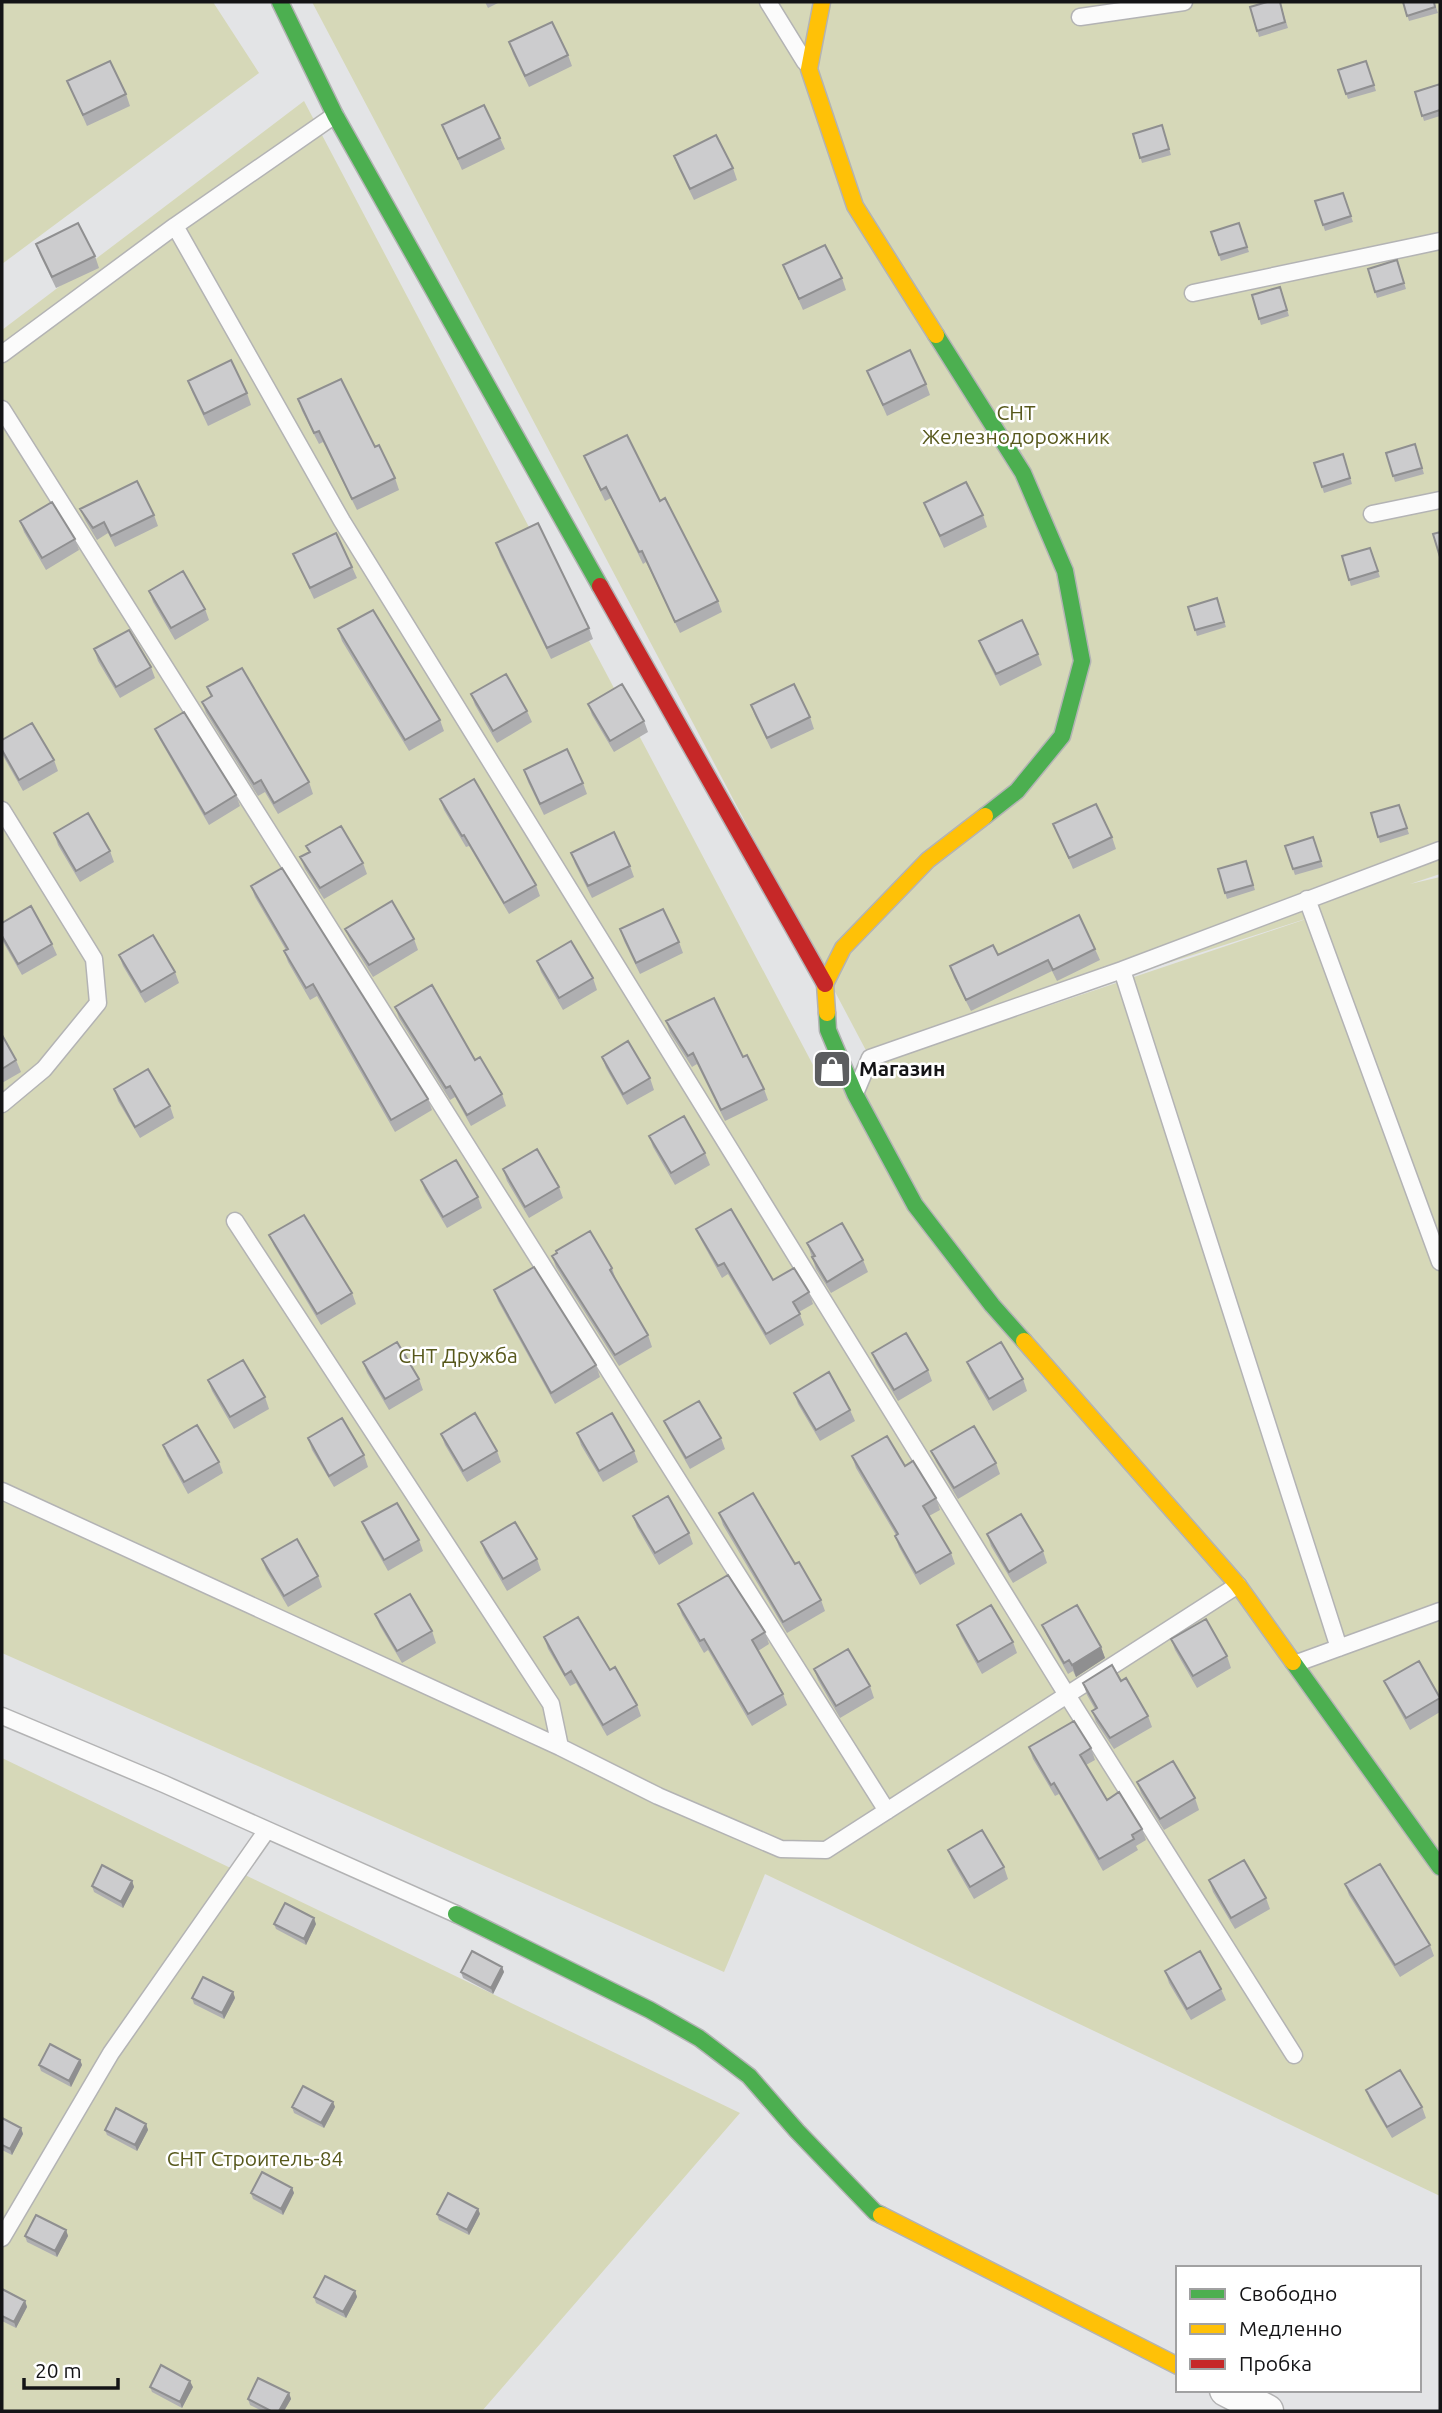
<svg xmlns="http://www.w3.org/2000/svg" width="1442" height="2413" viewBox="0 0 1442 2413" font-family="Ubuntu,sans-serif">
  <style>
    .green { fill: #d6d8b8 }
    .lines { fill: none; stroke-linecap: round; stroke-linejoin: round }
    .lane-casing { stroke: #b3b3b4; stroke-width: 19 }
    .street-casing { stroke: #b3b3b4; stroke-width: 35 }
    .fast-casing { stroke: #b3b3b4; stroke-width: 19 }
    .slow-casing { stroke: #b3b3b4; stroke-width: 19 }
    .jam-casing { stroke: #b3b3b4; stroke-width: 19 }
    .lane { stroke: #fbfbfb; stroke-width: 16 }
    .street { stroke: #fbfbfb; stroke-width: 32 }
    .fast { stroke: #4caf50; stroke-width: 16 }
    .slow { stroke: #ffc107; stroke-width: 16 }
    .jam { stroke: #c62828; stroke-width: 16 }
    .wall { fill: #afafb1 }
    .shaded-wall { fill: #8f8f90 }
    .building { fill: #ccccce; stroke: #8f8f90; stroke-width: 2 }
    .labels { text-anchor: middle; stroke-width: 5; stroke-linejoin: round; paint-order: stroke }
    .park-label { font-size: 21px; fill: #57581b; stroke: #fff }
    .poi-label { font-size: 21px; font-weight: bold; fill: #141416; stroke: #fff; text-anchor: start }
  </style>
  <rect width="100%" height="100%" fill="#e3e4e6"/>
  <!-- green -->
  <path class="green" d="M2 2H213L259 73 2 264Z
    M312 2H1440V874L1410 884 1440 877V2196L765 1874 724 1972 2 1653V330L304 101 822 1082 1318 915 870 1058Z
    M2 1758 740 2113 482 2411H2Z"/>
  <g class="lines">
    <!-- lane casing -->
    <g class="lane-casing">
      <path id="lane" d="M768 2 805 62
        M1080 17 1184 2
        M175 226 342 521 1067 1695 1294 2055
        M1193 293 1440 241
        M2 354 175 226 335 115
        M2 409 887 1811
        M1372 514 1440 500
        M2 810 94 959 98 1003 44 1069 2 1104
        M1307 899 1440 1262
        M1122 970 1339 1648
        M857 1089 870 1058 1122 970 1440 850
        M235 1221 551 1704 560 1747
        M2 1491 560 1747 658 1796 781 1849 826 1850 1238 1585
        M1297 1663 1440 1611
        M2 1716 164 1784 456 1914
        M2 2238 111 2053 267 1830"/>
    </g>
    <!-- street casing -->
    <g class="street-casing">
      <path id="street" d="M1226 2390 1267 2411"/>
    </g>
    <!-- fast casing -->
    <g class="fast-casing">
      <path id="fast" d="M280 2 335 115 600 586
        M936 335 1023 473 1065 571 1082 661 1062 736 1017 791 985 816
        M827 1013 828 1030 855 1094 915 1205 992 1305 1024 1341
        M1293 1662 1440 1867
        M456 1914 650 2010 699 2038 749 2076 797 2131 875 2212 881 2215"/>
    </g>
    <!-- slow casing -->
    <g class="slow-casing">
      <path id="slow" d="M822 2 809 69 855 206 936 335
        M827 1013 825 984 843 948 928 860 985 816
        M1024 1341 1238 1585 1293 1662
        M881 2215 1178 2366"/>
    </g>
    <!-- jam casing -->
    <g class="jam-casing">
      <path id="jam" d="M600 586 825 984"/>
    </g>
    <!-- lane -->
    <use href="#lane" class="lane"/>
    <!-- street -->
    <use href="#street" class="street"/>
    <!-- fast -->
    <use href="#fast" class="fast"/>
    <!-- slow -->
    <use href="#slow" class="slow"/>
    <!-- jam -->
    <use href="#jam" class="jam"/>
  </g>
  <!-- wall -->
  <path class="wall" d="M485 2H500L488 8Z
    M1280 2 1288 28 1259 37 1250 7Z
    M1403 2H1434L1438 13 1409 21Z
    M509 42 568 55 572 66 529 87 513 54Z
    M1366 61 1376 91 1348 99 1338 70Z
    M67 81 126 94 130 106 87 126Z
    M1440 84V116L1424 121 1415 92Z
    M442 125 500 138 505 149 462 170Z
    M1162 125 1171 155 1142 163 1133 134Z
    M674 156 733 168 737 180 694 200 678 167Z
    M1343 193 1353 222 1325 231 1315 201Z
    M1239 223 1249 252 1221 261 1211 232Z
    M36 244 95 256 99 268 56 288 40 255Z
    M1397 260 1406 289 1377 298 1368 269Z
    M783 265 842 278 846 290 803 310Z
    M1280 287 1289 316 1261 325 1252 295Z
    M867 371 926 384 930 395 887 416Z
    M188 381 247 393 251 405 208 426 192 392Z
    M298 399 375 447 395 478 399 490 357 510 323 442 319 444 302 411Z
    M1415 444 1424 474 1395 482 1386 453Z
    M1343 454 1352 484 1324 493 1314 463Z
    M584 456 660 501 718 601 722 612 680 633 646 562 643 564 611 498 605 501 589 468Z
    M924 503 983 515 987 527 944 548Z
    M80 509 154 515 158 526 115 547 108 533 97 540 85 520Z
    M20 521 75 539 79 550 46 570 24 532Z
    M496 543 589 628 593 639 551 659 500 555Z
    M1370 548 1380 577 1351 586 1342 556Z
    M293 554 352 567 357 578 314 599Z
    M149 591 205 609 209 620 175 640 153 602Z
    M1217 598 1226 627 1197 636 1188 607Z
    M338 629 440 720 444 731 409 751 342 641Z
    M979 641 1038 654 1042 665 1000 686 983 652Z
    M94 649 151 667 155 678 120 698 98 661Z
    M207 687 309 782 313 794 278 814 265 792 258 796 206 713 202 702 211 697Z
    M471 694 527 711 532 722 497 743 475 705Z
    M588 704 644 721 648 732 614 752 592 715Z
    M751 705 810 717 814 729 771 749 755 716Z
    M155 729 236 795 240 806 209 825 160 740Z
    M2 740 54 760 58 771 23 791 2 754Z
    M524 770 583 783 587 794 544 815 528 782Z
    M440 799 536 885 540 896 509 914 469 846 466 847 444 810Z
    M1399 805 1409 834 1380 843 1371 813Z
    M1053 824 1112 837 1116 849 1073 869Z
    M54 833 110 851 114 862 80 882 58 845Z
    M1313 837 1323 867 1295 875 1285 846Z
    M306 846 363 863 367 874 324 899 305 869 300 857 309 853Z
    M571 853 630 866 634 877 592 898 575 864Z
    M1246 861 1255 890 1227 899 1218 869Z
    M251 886 428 1099 432 1110 395 1132 317 996 310 1000 288 962 284 951 286 950 255 897Z
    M2 923 52 944 57 955 22 975 2 940Z
    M345 929 414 939 418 950 373 977 350 940Z
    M620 929 679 942 683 953 640 974 624 941Z
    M1095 949 1100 960 1057 981 1052 971 971 1011 954 978 950 966 998 955Z
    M119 955 175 972 179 983 145 1003 123 966Z
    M537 961 593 978 597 990 563 1010 541 972Z
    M395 1007 475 1060 502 1094 506 1106 471 1126 455 1097 450 1100 399 1018Z
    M666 1021 764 1089 768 1100 725 1121 697 1064 692 1067 670 1033Z
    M2 1035 16 1060 21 1072 2 1083Z
    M602 1057 650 1078 654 1090 627 1105 606 1068Z
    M114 1089 170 1106 174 1118 140 1138 118 1101Z
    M649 1136 705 1153 710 1165 675 1185 653 1147Z
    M503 1169 559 1187 563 1198 529 1218 507 1181Z
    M421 1180 478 1197 482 1208 447 1228 425 1191Z
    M696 1229 773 1280 809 1292 813 1304 799 1312 804 1325 770 1345 728 1274 722 1278 701 1240Z
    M269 1235 352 1293 356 1304 321 1325 274 1246Z
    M807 1243 863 1260 868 1272 831 1293 816 1269Z
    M552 1256 612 1268 616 1280 648 1335 652 1347 619 1366 556 1267Z
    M494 1290 596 1365 600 1377 555 1404 498 1301Z
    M872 1353 928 1370 932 1381 898 1401 876 1364Z
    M363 1362 419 1379 423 1390 389 1410 367 1373Z
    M967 1362 1023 1379 1027 1391 993 1411 971 1373Z
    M208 1380 265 1397 269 1409 234 1429 212 1391Z
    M794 1393 850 1410 855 1421 820 1441 798 1404Z
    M664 1421 721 1438 725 1449 690 1469 669 1432Z
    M577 1433 634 1451 638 1462 603 1482 581 1445Z
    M441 1434 497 1451 501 1462 467 1482 445 1445Z
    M308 1438 364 1455 368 1467 334 1487 312 1450Z
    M163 1445 219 1462 223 1473 188 1494 167 1456Z
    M931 1451 996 1463 1000 1474 958 1499 936 1462Z
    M852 1456 905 1466 936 1498 940 1510 929 1516 951 1553 955 1564 920 1585 899 1547 895 1536 896 1535 856 1468Z
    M719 1513 795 1564 821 1600 825 1611 787 1633 723 1525Z
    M633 1516 689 1533 693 1544 659 1565 637 1527Z
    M362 1522 419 1540 423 1551 388 1571 367 1534Z
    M987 1534 1043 1551 1047 1563 1013 1583 991 1546Z
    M481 1542 537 1559 541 1570 507 1591 485 1553Z
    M262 1559 318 1576 322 1587 288 1607 266 1570Z
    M678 1604 765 1632 769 1644 758 1651 783 1694 787 1705 752 1726 708 1650 704 1653 682 1615Z
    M375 1614 432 1631 436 1643 402 1663 380 1626Z
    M957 1625 1013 1642 1017 1653 982 1674 961 1636Z
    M1042 1625 1101 1647 1105 1658 1076 1677 1073 1671 1068 1674 1047 1636Z
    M544 1637 610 1670 637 1705 641 1716 607 1736 576 1683 570 1686 548 1649Z
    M1171 1639 1227 1656 1231 1668 1197 1688 1175 1650Z
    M814 1669 870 1686 874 1698 840 1718 818 1680Z
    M1121 1681 1148 1716 1152 1727 1114 1749 1096 1722 1092 1711 1095 1709 1087 1695 1083 1683Z
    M1384 1681 1440 1697V1712L1410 1730 1389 1692Z
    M1029 1747 1091 1748 1095 1760 1086 1765 1107 1800 1142 1829 1146 1840 1136 1846 1138 1850 1103 1871 1059 1794 1055 1796 1033 1759Z
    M1137 1782 1195 1798 1199 1810 1164 1830 1141 1793Z
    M948 1850 1004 1867 1008 1879 974 1899 952 1861Z
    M1209 1880 1266 1898 1270 1909 1235 1929 1213 1892Z
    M132 1881 134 1887 123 1908 94 1892 92 1886Z
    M1345 1884 1430 1945 1434 1956 1400 1977 1349 1895Z
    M274 1924H316L306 1945 276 1929Z
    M502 1967 504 1972 493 1994 463 1978 461 1972Z
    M1165 1971 1221 1989 1226 2000 1191 2020 1169 1983Z
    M233 1992 235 1998 224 2019 194 2004 192 1998Z
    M80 2060 82 2065 71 2087 41 2071 39 2065Z
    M1366 2090 1422 2107 1426 2118 1392 2138 1370 2101Z
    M333 2102 335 2107 324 2128 294 2113 292 2107Z
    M2 2118 21 2128 23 2134 12 2155 2 2150Z
    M146 2124 148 2130 137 2151 107 2135 105 2130Z
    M292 2188 294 2193 283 2215 253 2199 251 2193Z
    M478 2209 480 2214 469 2235 439 2220 437 2214Z
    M66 2230 68 2236 57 2257 27 2242 25 2236Z
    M2 2289 25 2301 27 2307 16 2328 2 2321Z
    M355 2291 357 2297 346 2318 316 2303 314 2297Z
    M150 2387H193L182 2408 152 2392Z
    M289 2393 291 2399 284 2411H262L250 2405 248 2399Z"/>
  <!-- shaded-wall -->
  <path class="shaded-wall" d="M1101 1647 1105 1658 1076 1677 1072 1665Z
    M132 1881 134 1887 123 1908 121 1902Z
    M314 1918 316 1924 306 1945 304 1939Z
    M502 1967 504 1972 493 1994 491 1988Z
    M233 1992 235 1998 224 2019 222 2013Z
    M80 2060 82 2065 71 2087 69 2081Z
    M333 2102 335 2107 324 2128 321 2123Z
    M146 2124 148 2130 137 2151 135 2145Z
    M21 2128 23 2134 12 2155 10 2149Z
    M292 2188 294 2193 283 2215 281 2209Z
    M478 2209 480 2214 469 2235 467 2230Z
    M66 2230 68 2236 57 2257 55 2251Z
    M355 2291 357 2297 346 2318 343 2312Z
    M25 2301 27 2307 16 2328 14 2322Z
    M190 2381 193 2387 182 2408 180 2402Z
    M289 2393 291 2399 284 2411H279Z"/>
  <!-- building -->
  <path class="building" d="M1267 2H1280L1285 22 1257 31 1250 7Z
    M1403 2H1434L1435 7 1407 16Z
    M552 22 568 55 525 76 509 42Z
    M110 61 126 94 83 115 67 81Z
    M1366 61 1374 85 1346 94 1338 70Z
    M1440 84V110L1422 116 1415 92Z
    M484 105 500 138 458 159 442 125Z
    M1162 125 1169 149 1140 158 1133 134Z
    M716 135 733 168 690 189 674 156Z
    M1343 193 1351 216 1323 225 1315 201Z
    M78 223 95 256 52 277 36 244Z
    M1239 223 1247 247 1219 255 1211 232Z
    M825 245 842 278 799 299 783 265Z
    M1397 260 1404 283 1375 292 1368 269Z
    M1280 287 1287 310 1259 319 1252 295Z
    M910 350 926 384 883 405 867 371Z
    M231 360 247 393 204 414 188 381Z
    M341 379 375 447 379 445 395 478 352 499 319 431 314 433 298 399Z
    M627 435 660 501 665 498 718 601 675 622 642 551 639 552 606 487 601 490 584 456Z
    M1415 444 1422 468 1393 476 1386 453Z
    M1343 454 1350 478 1322 487 1314 463Z
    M137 481 154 515 111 536 104 522 93 528 80 509Z
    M966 482 983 515 940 536 924 503Z
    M52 502 75 539 42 558 20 521Z
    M538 523 589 628 547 648 496 543Z
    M1440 532V557L1433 534Z
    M336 533 352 567 310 588 293 554Z
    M1370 548 1378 571 1349 580 1342 556Z
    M183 571 205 609 171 628 149 591Z
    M1217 598 1224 622 1195 630 1188 607Z
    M373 610 440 720 405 740 338 629Z
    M1022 620 1038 654 996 674 979 641Z
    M129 630 151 667 116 687 94 649Z
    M242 668 309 782 274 803 261 780 254 784 202 702 212 696 207 687Z
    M506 674 527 711 493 731 471 694Z
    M622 684 644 721 610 741 588 704Z
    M794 684 810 717 767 738 751 705Z
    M184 712 236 795 205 814 155 729Z
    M32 723 54 760 19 780 2 750V740Z
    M567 749 583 783 540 804 524 770Z
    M474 779 536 885 504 903 464 835 462 836 440 799Z
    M1096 804 1112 837 1069 858 1053 824Z
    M1399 805 1407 828 1378 837 1371 813Z
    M88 813 110 851 76 871 54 833Z
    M341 826 363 863 320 888 300 857 310 852 306 846Z
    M614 832 630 866 588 886 571 853Z
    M1313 837 1321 861 1293 869 1285 846Z
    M1246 861 1253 885 1225 893 1218 869Z
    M282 868 428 1099 391 1120 313 984 306 988 284 951 288 949 251 886Z
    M392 901 414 939 369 965 345 929Z
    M31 906 52 944 18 964 2 936V923Z
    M663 909 679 942 636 963 620 929Z
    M1079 915 1095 949 1053 970 1048 960 966 1000 950 966 993 945 998 955Z
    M153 935 175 972 141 992 119 955Z
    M571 941 593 978 559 998 537 961Z
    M432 985 475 1060 480 1057 502 1094 467 1115 450 1086 446 1088 395 1007Z
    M714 998 743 1057 747 1055 764 1089 721 1110 693 1053 688 1056 666 1021Z
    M2 1035 16 1060 2 1069Z
    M628 1041 650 1078 623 1094 602 1057Z
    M148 1069 170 1106 135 1127 114 1089Z
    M684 1116 705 1153 671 1173 649 1136Z
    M537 1149 559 1187 525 1207 503 1169Z
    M456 1160 478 1197 443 1217 421 1180Z
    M731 1209 773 1280 794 1268 809 1292 793 1302 800 1314 766 1334 724 1263 718 1266 696 1229Z
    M304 1215 352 1293 317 1314 269 1235Z
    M842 1223 863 1260 827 1282 812 1257 815 1256 807 1243Z
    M590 1231 612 1268 610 1270 648 1335 615 1355 552 1256 557 1253 556 1251Z
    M534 1267 596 1365 551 1393 494 1290Z
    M906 1333 928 1370 894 1390 872 1353Z
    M397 1342 419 1379 385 1399 363 1362Z
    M1001 1342 1023 1379 989 1399 967 1362Z
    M243 1360 265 1397 230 1417 208 1380Z
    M829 1372 850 1410 816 1430 794 1393Z
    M699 1401 721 1438 686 1458 664 1421Z
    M475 1413 497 1451 463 1471 441 1434Z
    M612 1413 634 1451 599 1471 577 1433Z
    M342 1418 364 1455 329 1476 308 1438Z
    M197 1425 219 1462 184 1482 163 1445Z
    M974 1426 996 1463 954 1488 931 1451Z
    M887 1436 905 1466 913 1461 936 1498 923 1506 951 1553 916 1573 895 1536 898 1534 852 1456Z
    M753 1493 795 1564 799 1562 821 1600 783 1622 719 1513Z
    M668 1496 689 1533 655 1553 633 1516Z
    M397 1503 419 1540 384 1560 362 1522Z
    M1021 1514 1043 1551 1009 1572 987 1534Z
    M515 1522 537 1559 503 1579 481 1542Z
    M297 1539 318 1576 284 1596 262 1559Z
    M728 1575 765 1632 752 1640 783 1694 748 1714 704 1639 700 1641 678 1604Z
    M410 1594 432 1631 397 1651 375 1614Z
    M991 1605 1013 1642 978 1662 957 1625Z
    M1077 1605 1101 1647 1072 1665 1069 1660 1064 1663 1042 1625Z
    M578 1617 610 1670 615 1667 637 1705 603 1725 571 1671 565 1675 544 1637Z
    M1206 1619 1227 1656 1193 1676 1171 1639Z
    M848 1649 870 1686 836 1706 814 1669Z
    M1419 1661 1440 1698 1406 1718 1384 1681Z
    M1112 1665 1121 1681 1126 1678 1148 1716 1110 1738 1092 1711 1097 1708 1083 1683Z
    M1074 1721 1091 1748 1080 1755 1107 1800 1119 1792 1142 1829 1132 1835 1134 1839 1099 1859 1054 1783 1051 1785 1029 1747Z
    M1173 1761 1195 1798 1160 1819 1137 1782Z
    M982 1830 1004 1867 970 1887 948 1850Z
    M1244 1860 1266 1898 1231 1918 1209 1880Z
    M1380 1864 1430 1945 1395 1965 1345 1884Z
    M102 1865 132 1881 121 1902 92 1886Z
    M285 1903 314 1918 304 1939 274 1924Z
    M472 1951 502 1967 491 1988 461 1972Z
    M1200 1951 1221 1989 1187 2009 1165 1971Z
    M203 1977 233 1992 222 2013 192 1998Z
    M50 2044 80 2060 69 2081 39 2065Z
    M1400 2070 1422 2107 1387 2127 1366 2090Z
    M303 2086 333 2102 321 2123 292 2107Z
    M116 2108 146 2124 135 2145 105 2130Z
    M2 2118 21 2128 10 2149 2 2145Z
    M262 2172 292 2188 281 2209 251 2193Z
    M448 2193 478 2209 467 2230 437 2214Z
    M36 2215 66 2230 55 2251 25 2236Z
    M325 2276 355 2291 343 2312 314 2297Z
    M2 2289 25 2301 14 2322 2 2316Z
    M161 2365 190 2381 180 2402 150 2387Z
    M258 2378 289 2393 279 2411H271L248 2399Z"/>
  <!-- icons -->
  <defs>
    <g id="shop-square" transform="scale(2.0125)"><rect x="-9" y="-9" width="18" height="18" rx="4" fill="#5c5d5f" stroke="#fff"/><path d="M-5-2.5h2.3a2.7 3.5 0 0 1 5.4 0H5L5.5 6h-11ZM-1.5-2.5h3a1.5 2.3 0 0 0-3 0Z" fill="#fff"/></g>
  </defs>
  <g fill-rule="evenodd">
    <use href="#shop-square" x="832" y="1069"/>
  </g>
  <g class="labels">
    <!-- park labels -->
    <g class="park-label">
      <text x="1016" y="420">СНТ<tspan x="1016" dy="24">Железнодорожник</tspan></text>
      <text x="458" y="1363">СНТ Дружба</text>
      <text x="255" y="2166">СНТ Строитель-84</text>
    </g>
    <!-- poi labels -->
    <g class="poi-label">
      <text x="859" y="1076">Магазин</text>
    </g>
  </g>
  <!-- border -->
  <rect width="1442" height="2413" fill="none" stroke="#141416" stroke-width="7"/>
  <!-- legend -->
  <rect x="1176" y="2266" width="245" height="126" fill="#ffffff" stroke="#a1a1a2" stroke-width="2"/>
  <rect x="1190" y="2289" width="35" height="10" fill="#4caf50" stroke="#a1a1a2" stroke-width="2"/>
  <text x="1239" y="2301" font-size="21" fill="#141416">Свободно</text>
  <rect x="1190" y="2324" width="35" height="10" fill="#ffc107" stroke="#a1a1a2" stroke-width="2"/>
  <text x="1239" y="2336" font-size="21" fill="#141416">Медленно</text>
  <rect x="1190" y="2359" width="35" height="10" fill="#c62828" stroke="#a1a1a2" stroke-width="2"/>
  <text x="1239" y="2371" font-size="21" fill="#141416">Пробка</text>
  <!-- scale -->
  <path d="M24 2378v10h94v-10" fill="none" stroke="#141416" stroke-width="3.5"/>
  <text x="35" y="2378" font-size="21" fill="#141416" stroke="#ffffff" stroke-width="5" paint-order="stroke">20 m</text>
</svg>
